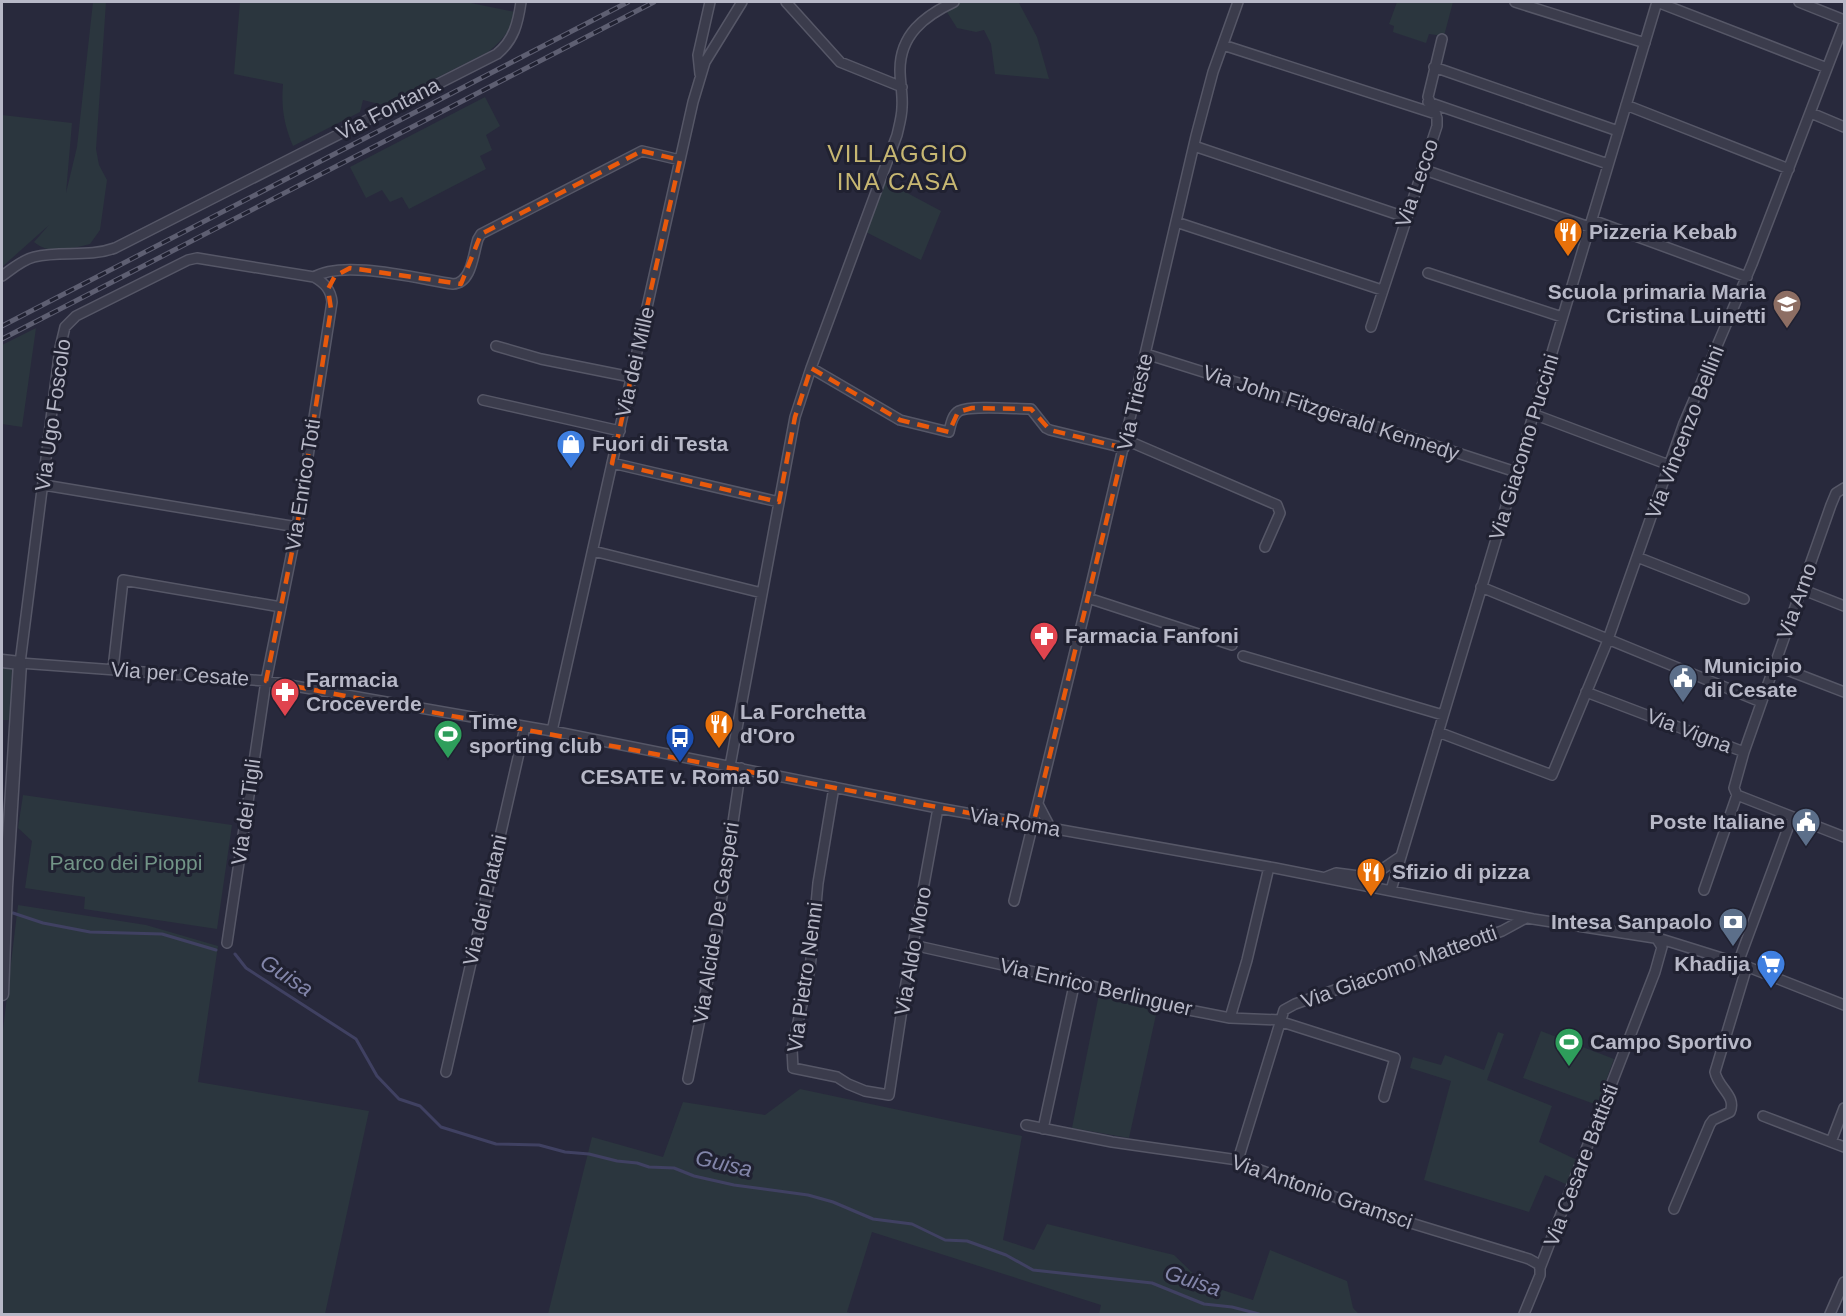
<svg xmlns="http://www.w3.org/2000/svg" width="1846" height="1316" viewBox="0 0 1846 1316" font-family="Helvetica,sans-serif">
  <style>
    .green { fill: #2b363e }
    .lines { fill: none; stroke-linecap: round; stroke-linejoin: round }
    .stream { stroke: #404162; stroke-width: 3 }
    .minor-casing { stroke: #565767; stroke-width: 12 }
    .tertiary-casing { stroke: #565767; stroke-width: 15 }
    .minor { stroke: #3b3c4c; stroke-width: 9 }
    .tertiary { stroke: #3b3c4c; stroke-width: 12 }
    .rail-casing { stroke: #5e5f72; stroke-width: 5 }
    .rail { stroke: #202131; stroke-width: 3; stroke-dasharray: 9; stroke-linecap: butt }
    .marked { fill: none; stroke: #e8590c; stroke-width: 4.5; stroke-dasharray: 12 8; stroke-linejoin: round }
    .labels { text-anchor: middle; stroke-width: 6; stroke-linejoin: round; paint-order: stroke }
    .street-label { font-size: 21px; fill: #b7b8c7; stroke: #202131 }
    .poi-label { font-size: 21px; font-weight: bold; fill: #b7b8c7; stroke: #202131; text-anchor: start }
    .park-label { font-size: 21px; fill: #729587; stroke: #202131 }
    .water-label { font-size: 22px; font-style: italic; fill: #8386aa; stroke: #202131 }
    .quarter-label { font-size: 24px; letter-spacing: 1.5px; fill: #c7b772; stroke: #202131 }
  </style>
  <rect width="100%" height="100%" fill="#28293c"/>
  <!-- green -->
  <path class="green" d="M93 2H106L96 149 99 165 107 180 100 230 90 244C72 248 50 256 34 242L49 225 2 267V115L72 123 66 193 77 147Z
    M240 2H466L515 12C512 29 502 41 488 52L383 105 363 100 360 112 293 146C284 125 281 107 283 84L234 74Z
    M957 2 1019 3 1037 37 1049 79 995 74 991 44 984 30 976 32 957 28 945 9Z
    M1397 2H1453L1444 36 1429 34 1426 43 1393 32 1394 26 1389 24Z
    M485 97 500 126 486 135 492 150 480 156 486 169 409 209 402 197 390 202 382 190 366 198 350 167Z
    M881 179 941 211 921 260 862 230Z
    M36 328 22 427 2 424V345Z
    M2 669H12L10 720H2Z
    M23 795 232 825 217 929 84 909 85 897 25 888 32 841 18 828Z
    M18 905 146 925 218 946 198 1082 369 1111 325 1314H2V1038Z
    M1099 994 1157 1010 1129 1138 1072 1128Z
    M1541 1031 1614 1059 1597 1105 1523 1078Z
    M1498 1032 1504 1034 1487 1080 1552 1106 1539 1142 1577 1160 1568 1185 1545 1175 1529 1212 1424 1180 1451 1081 1410 1068 1413 1057 1441 1065 1445 1055 1484 1070Z
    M800 1089 1022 1136 1003 1240 1034 1250 1047 1224 1174 1255 1204 1284 1253 1300 1270 1250 1347 1281 1353 1308 1359 1314H1099L1101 1305 872 1232 847 1312 853 1314H548L592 1137 663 1157 683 1102 765 1115Z"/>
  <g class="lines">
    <!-- stream -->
    <path class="stream" d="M13 913 43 923 90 932 162 934 216 950
      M235 954 246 968 356 1039 377 1076 399 1099 420 1106 441 1127 496 1144 539 1145 565 1152 589 1154 617 1161 637 1163 649 1167 674 1168 694 1176 734 1185 808 1195 833 1202 873 1219 912 1224 945 1240 967 1241 1006 1255 1033 1270 1152 1283 1204 1304 1232 1307 1259 1314"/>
    <!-- minor casing -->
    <g class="minor-casing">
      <path id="minor" d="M786 2 840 62 902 87
        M1515 2 1645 43
        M1657 2 1827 68
        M1799 2 1844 20
        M1223 45 1436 114
        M1434 67 1618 131
        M700 74 698 55 710 2
        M1428 102 1608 164
        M1626 105 1789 169
        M1811 113 1844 127
        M1194 146 1405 217
        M1422 169 1589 227
        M1592 220 1747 277
        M1176 222 1382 290
        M1428 273 1562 317
        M2 276C12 269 22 260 34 257 61 250 88 258 115 248L497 54C514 40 518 23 521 2
        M314 277C343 259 419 279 453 284 472 283 473 254 478 239L481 234 642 151 680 160
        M1371 327 1437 126V118L1428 97 1442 39
        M496 346 541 359 631 377
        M1146 354 1347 417 1516 472
        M811 368 900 420 949 432C951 424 952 415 959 411 972 405 1014 409 1031 409L1046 428 1050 430 1124 448
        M483 400 620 431
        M1533 414 1669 465
        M1126 440 1277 505 1280 513 1265 547
        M612 463 779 502
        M44 485 297 527
        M1844 488 1836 493 1831 505 1744 752 1734 788 1737 795 1844 837
        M593 551 762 593
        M1637 557 1744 599
        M1481 587 1761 702
        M1801 589 1844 606
        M1088 598 1232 645
        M1243 656 1443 715
        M1774 665 1844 692
        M113 669 123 580 281 607
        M1586 692 1744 752
        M552 731 693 102 705 62 742 2
        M1438 732 1552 775 1606 645 1684 423 1752 264 1844 24
        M730 766 795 417 811 368 897 135C899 126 902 116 902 107 903 95 900 83 900 70 900 35 924 16 954 2
        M834 787 818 883 810 969 792 1049 793 1068 837 1077 848 1084 865 1091 889 1095 906 983 938 808
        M1038 804 1051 829
        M1375 874 1400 857
        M1326 877 1336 873 1359 876 1379 870
        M1391 890 1657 2
        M1704 890 1737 795
        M1014 901 1088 598 1196 136 1213 72 1238 2
        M227 943 266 681 297 527 332 302C331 290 325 283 314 277L197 258 188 260 76 316 65 327 60 348 20 663 266 681 552 731 938 808 1275 868 1533 919 1661 939 1738 963 1844 1005
        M913 945 1075 981 1158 1004 1189 1010 1230 1018 1281 1020
        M1738 963 1792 817
        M1230 1018 1247 960 1269 867
        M1282 1022 1395 1058 1384 1097
        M446 1072 525 727
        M688 1079 715 944 741 768
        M1763 1116 1844 1147
        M1026 1125 1112 1142 1238 1160 1249 1166 1391 1217 1529 1259 1538 1264 1540 1268
        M1043 1129 1075 981
        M1831 1142 1844 1108
        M1238 1160 1284 1010 1295 1004 1502 931 1526 918
        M1674 1209 1710 1124 1713 1120 1730 1112C1737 1096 1718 1088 1715 1072L1747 966
        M1524 1314 1540 1275V1268L1655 972 1662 947 1657 939
        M1830 1314 1844 1282"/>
    </g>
    <!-- tertiary casing -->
    <g class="tertiary-casing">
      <path id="tertiary" d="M2 661 20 663 6 887 2 994"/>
    </g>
    <!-- minor -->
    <use href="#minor" class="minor"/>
    <!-- tertiary -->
    <use href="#tertiary" class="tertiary"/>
    <!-- rail casing -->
    <g class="rail-casing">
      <path id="rail" d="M2 326 628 2
        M2 339 654 2"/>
    </g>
    <!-- rail -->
    <use href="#rail" class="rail"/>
  </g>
  <!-- marked area -->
  <path class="marked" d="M642 151 680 160 612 463 779 502 795 417 811 368 900 420 949 432 958 412 972 408 1031 409 1050 430 1124 448 1033 825 266 681 297 527 331 309 328 289 335 276 350 268 461 284 481 234Z"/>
  <!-- icons -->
  <defs>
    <g id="restaurant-pin" transform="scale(1.5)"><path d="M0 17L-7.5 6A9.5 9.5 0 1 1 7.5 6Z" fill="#e8710a" stroke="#202131"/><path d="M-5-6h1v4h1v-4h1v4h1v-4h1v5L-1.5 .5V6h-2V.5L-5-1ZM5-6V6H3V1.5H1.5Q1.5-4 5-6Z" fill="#fff"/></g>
    <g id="school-pin" transform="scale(1.5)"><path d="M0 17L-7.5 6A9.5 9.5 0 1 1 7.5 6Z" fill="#8d6e63" stroke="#202131"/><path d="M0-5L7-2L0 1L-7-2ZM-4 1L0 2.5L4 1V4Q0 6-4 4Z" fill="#fff"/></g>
    <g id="shop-pin" transform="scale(1.5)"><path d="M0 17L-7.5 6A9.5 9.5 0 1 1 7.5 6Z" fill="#3f7fe0" stroke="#202131"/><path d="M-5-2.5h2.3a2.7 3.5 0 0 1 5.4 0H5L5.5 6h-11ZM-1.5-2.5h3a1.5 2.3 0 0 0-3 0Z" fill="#fff"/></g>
    <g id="pharmacy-pin" transform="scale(1.5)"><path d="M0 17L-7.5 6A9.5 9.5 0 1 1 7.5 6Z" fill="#e0444e" stroke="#202131"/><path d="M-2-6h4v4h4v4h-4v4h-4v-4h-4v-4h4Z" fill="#fff"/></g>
    <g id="civic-pin" transform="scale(1.5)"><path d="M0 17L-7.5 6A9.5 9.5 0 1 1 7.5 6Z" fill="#5c6f8a" stroke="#202131"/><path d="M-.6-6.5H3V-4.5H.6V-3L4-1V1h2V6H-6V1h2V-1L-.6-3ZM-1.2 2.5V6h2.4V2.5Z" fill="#fff"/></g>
    <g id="stadium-pin" transform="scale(1.5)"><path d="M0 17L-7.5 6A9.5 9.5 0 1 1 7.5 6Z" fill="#2e9e5b" stroke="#202131"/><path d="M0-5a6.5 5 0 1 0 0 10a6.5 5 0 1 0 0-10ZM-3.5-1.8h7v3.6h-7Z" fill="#fff"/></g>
    <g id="bus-pin" transform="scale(1.5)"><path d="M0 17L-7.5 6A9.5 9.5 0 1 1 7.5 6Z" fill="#1a4fb4" stroke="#202131"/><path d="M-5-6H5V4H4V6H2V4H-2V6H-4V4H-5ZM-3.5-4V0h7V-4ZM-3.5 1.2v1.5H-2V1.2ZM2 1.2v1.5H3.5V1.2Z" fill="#fff"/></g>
    <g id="bank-pin" transform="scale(1.5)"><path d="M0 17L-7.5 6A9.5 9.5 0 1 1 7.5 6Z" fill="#5c6f8a" stroke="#202131"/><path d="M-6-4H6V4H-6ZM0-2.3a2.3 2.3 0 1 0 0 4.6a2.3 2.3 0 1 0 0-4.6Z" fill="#fff"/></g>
    <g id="supermarket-pin" transform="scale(1.5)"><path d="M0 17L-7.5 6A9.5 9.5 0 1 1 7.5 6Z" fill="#3f7fe0" stroke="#202131"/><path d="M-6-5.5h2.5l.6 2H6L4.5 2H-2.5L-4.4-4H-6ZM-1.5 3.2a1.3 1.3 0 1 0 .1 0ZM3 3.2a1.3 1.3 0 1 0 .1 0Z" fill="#fff"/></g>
  </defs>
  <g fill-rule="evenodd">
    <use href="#restaurant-pin" x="1568" y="232"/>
    <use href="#school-pin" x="1787" y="304"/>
    <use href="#shop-pin" x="571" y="444"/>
    <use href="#pharmacy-pin" x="1044" y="636"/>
    <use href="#civic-pin" x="1683" y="678"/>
    <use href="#pharmacy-pin" x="285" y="692"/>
    <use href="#restaurant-pin" x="719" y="724"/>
    <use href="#stadium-pin" x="448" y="734"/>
    <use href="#bus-pin" x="680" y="738"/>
    <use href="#civic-pin" x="1806" y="822"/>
    <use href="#restaurant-pin" x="1371" y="872"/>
    <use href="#bank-pin" x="1733" y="922"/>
    <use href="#supermarket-pin" x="1771" y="964"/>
    <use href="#stadium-pin" x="1569" y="1042"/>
  </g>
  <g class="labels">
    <!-- street labels -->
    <g class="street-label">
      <text transform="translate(388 109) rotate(-27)" y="7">Via Fontana</text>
      <text transform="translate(1417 183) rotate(-71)" y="7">Via Lecco</text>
      <text transform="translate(635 362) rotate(-77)" y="7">Via dei Mille</text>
      <text transform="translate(1135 402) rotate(-77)" y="7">Via Trieste</text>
      <text transform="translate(1331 413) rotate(18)" y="7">Via John Fitzgerald Kennedy</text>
      <text transform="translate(53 415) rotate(-82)" y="7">Via Ugo Foscolo</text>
      <text transform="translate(1685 432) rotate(-69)" y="7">Via Vincenzo Bellini</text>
      <text transform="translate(1524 447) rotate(-73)" y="7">Via Giacomo Puccini</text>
      <text transform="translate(303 485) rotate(-81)" y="7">Via Enrico Toti</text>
      <text transform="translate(1797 601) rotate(-70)" y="7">Via Arno</text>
      <text transform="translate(180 674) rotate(4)" y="7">Via per Cesate</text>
      <text transform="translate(1689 731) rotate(21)" y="7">Via Vigna</text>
      <text transform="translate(246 812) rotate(-82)" y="7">Via dei Tigli</text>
      <text transform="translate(1015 822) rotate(10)" y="7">Via Roma</text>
      <text transform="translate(485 900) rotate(-77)" y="7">Via dei Platani</text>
      <text transform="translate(716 923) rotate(-81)" y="7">Via Alcide De Gasperi</text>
      <text transform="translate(913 951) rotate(-80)" y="7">Via Aldo Moro</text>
      <text transform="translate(1399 967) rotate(-20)" y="7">Via Giacomo Matteotti</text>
      <text transform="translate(805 977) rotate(-82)" y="7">Via Pietro Nenni</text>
      <text transform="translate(1096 987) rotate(13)" y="7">Via Enrico Berlinguer</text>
      <text transform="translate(1581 1165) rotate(-69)" y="7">Via Cesare Battisti</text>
      <text transform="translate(1322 1192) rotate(19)" y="7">Via Antonio Gramsci</text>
    </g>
    <!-- poi labels -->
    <g class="poi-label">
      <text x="1589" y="239">Pizzeria Kebab</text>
      <text x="1766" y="299" text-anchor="end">Scuola primaria Maria<tspan x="1766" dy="24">Cristina Luinetti</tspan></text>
      <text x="592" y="451">Fuori di Testa</text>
      <text x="1065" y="643">Farmacia Fanfoni</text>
      <text x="1704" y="673">Municipio<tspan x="1704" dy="24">di Cesate</tspan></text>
      <text x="306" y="687">Farmacia<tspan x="306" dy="24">Croceverde</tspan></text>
      <text x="740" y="719">La Forchetta<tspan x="740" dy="24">d'Oro</tspan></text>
      <text x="469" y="729">Time<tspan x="469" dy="24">sporting club</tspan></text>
      <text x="680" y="784" text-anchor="middle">CESATE v. Roma 50</text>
      <text x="1785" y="829" text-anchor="end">Poste Italiane</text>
      <text x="1392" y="879">Sfizio di pizza</text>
      <text x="1712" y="929" text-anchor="end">Intesa Sanpaolo</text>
      <text x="1750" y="971" text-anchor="end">Khadija</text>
      <text x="1590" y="1049">Campo Sportivo</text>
    </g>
    <!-- park labels -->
    <g class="park-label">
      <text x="126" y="870">Parco dei Pioppi</text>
    </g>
    <!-- water labels -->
    <g class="water-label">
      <text transform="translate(287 975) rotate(33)" y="8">Guisa</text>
      <text transform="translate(724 1163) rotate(13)" y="8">Guisa</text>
      <text transform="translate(1193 1280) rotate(18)" y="8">Guisa</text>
    </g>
    <!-- quarter labels -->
    <g class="quarter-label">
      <text x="898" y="162">VILLAGGIO<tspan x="898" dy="28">INA CASA</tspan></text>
    </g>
  </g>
  <!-- border -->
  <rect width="1846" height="1316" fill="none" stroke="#b7b8c7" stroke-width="6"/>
</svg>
